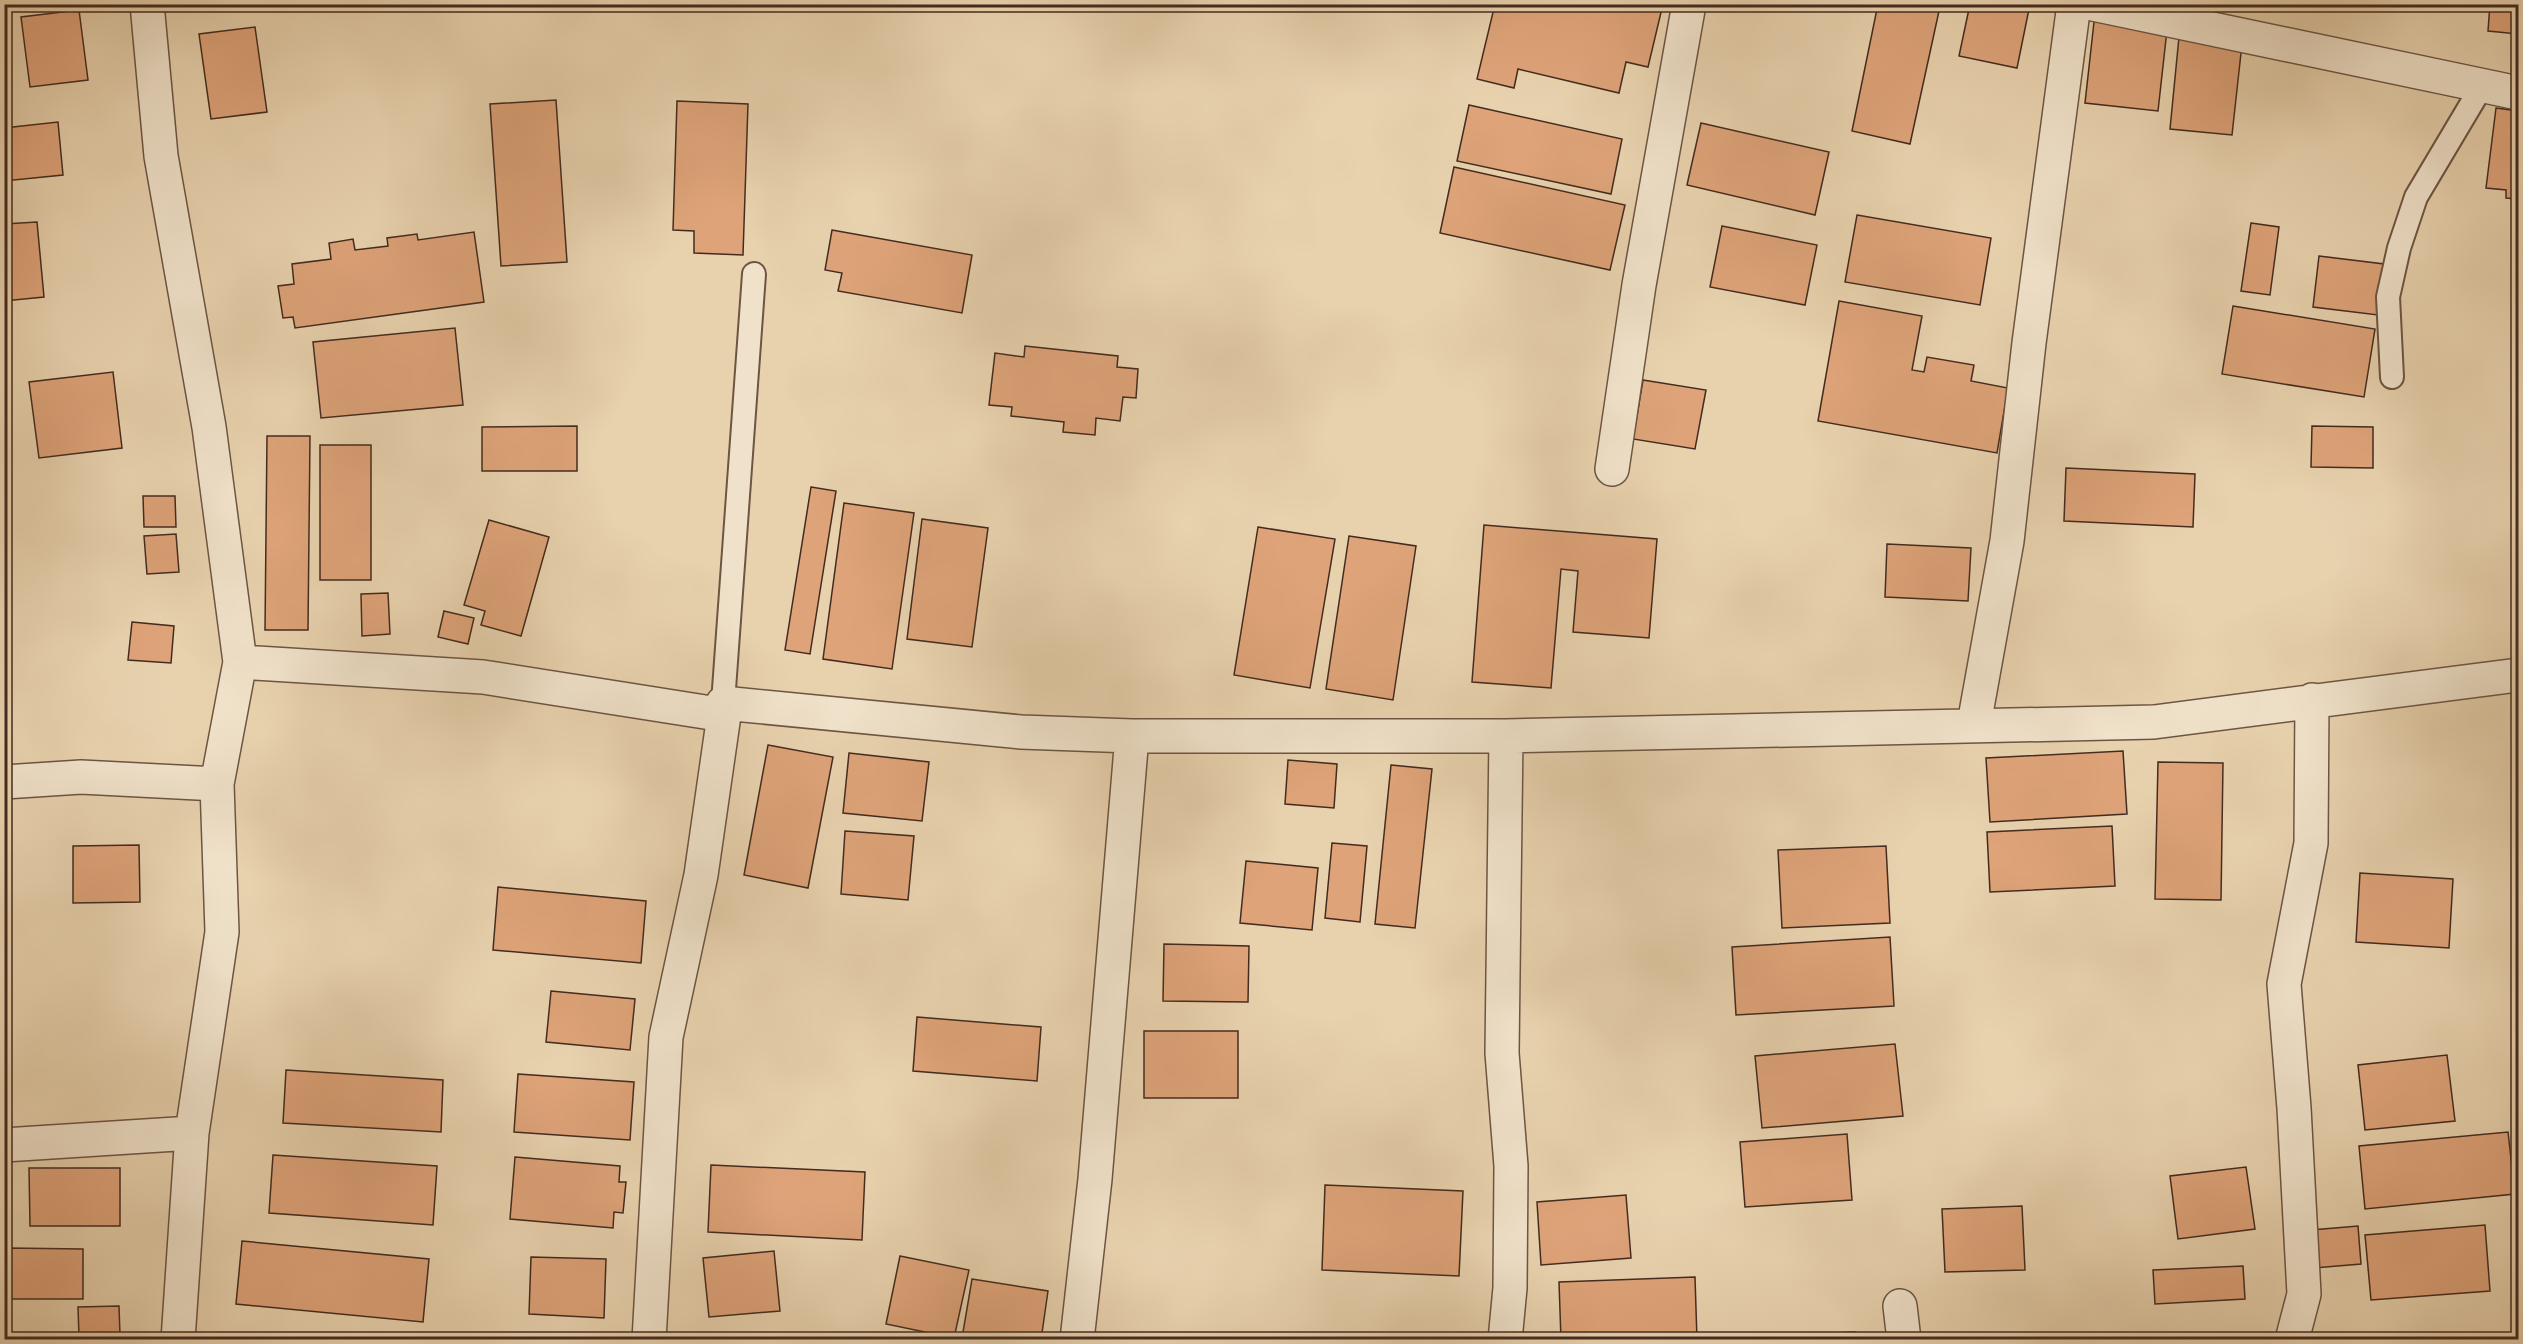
<svg xmlns="http://www.w3.org/2000/svg" width="2523" height="1344" viewBox="0 0 2523 1344" font-family="'EB Garamond',serif">
  <style>
    .building { fill: #dea379; stroke: #442b1f; stroke-width: 1.5 }
    .lines { fill: none; stroke-linecap: round; stroke-linejoin: round }
    .lane-casing { stroke: #6d5543; stroke-width: 26 }
    .street-casing { stroke: #6d5543; stroke-width: 36 }
    .lane { stroke: #f0e2ca; stroke-width: 22 }
    .street { stroke: #f0e2ca; stroke-width: 33 }
  </style>
  <rect width="100%" height="100%" fill="#e8d2ae"/>
  <filter id="stains"><feTurbulence type="fractalNoise" baseFrequency=".00333" numOctaves="4"/><feColorMatrix values="0 0 0 0 .2 0 0 0 0 .09 0 0 0 0 .02 0 0 0 .5 -.17"/></filter>
  <radialGradient id="worn" r=".72"><stop offset=".6" stop-color="#630" stop-opacity="0"/><stop offset="1" stop-color="#630" stop-opacity=".3"/></radialGradient>
  <!-- building -->
  <path class="building" d="M1495 4H1663L1648 67 1626 62 1619 93 1518 69 1514 88 1477 79Z
    M1878 4H1907L1939 11 1910 144 1852 131Z
    M1970 4H2004L2029 9 2017 68 1959 56Z
    M2490 4H2518V34L2488 31Z
    M79 10 88 80 30 87 21 17Z
    M2095 13 2168 21 2158 111 2085 103Z
    M255 27 267 112 211 119 199 34Z
    M2179 37 2242 44 2232 135 2170 129Z
    M556 100 567 262 501 266 490 104Z
    M677 101 748 104 743 255 694 253V231L673 230Z
    M1469 105 1622 139 1611 194 1457 161Z
    M2496 108 2518 111V199L2506 198V190L2486 188Z
    M58 122 63 175 4 181V128Z
    M1701 123 1829 152 1815 215 1687 185Z
    M1454 167 1625 205 1610 270 1440 233Z
    M1857 215 1991 238 1980 305 1845 282Z
    M37 222 44 297 4 301V224Z
    M2251 223 2279 227 2270 295 2241 291Z
    M1722 226 1817 245 1805 305 1710 287Z
    M832 230 972 255 962 313 838 291 842 273 825 270Z
    M474 232 484 302 295 328 293 317 283 318 278 286 294 284 292 264 331 259 329 243 353 239 355 250 388 246 387 238 417 234 418 240Z
    M2319 256 2384 264 2378 315 2313 307Z
    M1839 301 1922 316 1912 370 1924 372 1927 357 1974 365 1971 381 2008 388 1997 453 1818 421Z
    M2233 306 2375 329 2364 397 2222 374Z
    M455 328 463 405 321 418 313 342Z
    M1025 346 1118 356 1117 367 1138 369 1136 398 1123 397 1120 421 1096 418 1095 435 1063 432 1064 422 1011 416 1012 407 989 405 995 353 1024 357Z
    M113 372 122 448 39 458 29 382Z
    M1643 380 1706 390 1695 449 1633 439Z
    M577 426V471H482V427Z
    M2312 426 2373 427V468L2311 467Z
    M267 436H310L308 630H265Z
    M320 445H371V580H320Z
    M2066 468 2195 474 2193 527 2064 521Z
    M811 487 836 491 810 654 785 650Z
    M143 496H175L176 527H144Z
    M844 503 914 513 892 669 823 659Z
    M922 519 988 528 972 647 907 639Z
    M489 520 549 537 521 636 481 625 485 611 464 605Z
    M1484 525 1657 539 1649 638 1573 632 1578 571 1561 569 1551 688 1472 682Z
    M1258 527 1335 539 1310 688 1234 675Z
    M176 534 179 572 147 574 144 536Z
    M1349 536 1416 546 1393 700 1326 689Z
    M1887 544 1971 548 1968 601 1885 597Z
    M388 593 390 634 362 636 361 594Z
    M444 611 474 618 468 644 438 637Z
    M132 622 174 626 171 663 128 660Z
    M768 745 833 757 808 888 744 875Z
    M2123 751 2127 814 1990 822 1986 758Z
    M849 753 929 762 922 821 843 813Z
    M1288 760 1337 764 1334 808 1285 804Z
    M2158 762 2223 763 2221 900 2155 899Z
    M1391 765 1432 769 1415 928 1375 924Z
    M2112 826 2115 886 1990 892 1987 832Z
    M845 831 914 836 908 900 841 894Z
    M1332 843 1367 846 1360 922 1325 918Z
    M139 845 140 902 73 903V846Z
    M1886 846 1890 923 1782 928 1778 850Z
    M1246 861 1318 868 1312 930 1240 923Z
    M2360 873 2453 879 2449 948 2356 942Z
    M498 887 646 901 641 963 493 950Z
    M1890 937 1894 1006 1736 1015 1732 947Z
    M1164 944 1249 946 1248 1002 1163 1001Z
    M551 991 635 999 630 1050 546 1042Z
    M917 1017 1041 1027 1037 1081 913 1071Z
    M1144 1031H1238V1098H1144Z
    M1895 1044 1903 1116 1762 1128 1755 1056Z
    M2447 1055 2455 1121 2365 1130 2358 1065Z
    M286 1070 443 1080 441 1132 283 1123Z
    M518 1074 634 1082 630 1140 514 1132Z
    M2508 1132 2515 1194 2365 1209 2359 1146Z
    M1847 1134 1852 1200 1745 1207 1740 1142Z
    M273 1155 437 1166 433 1225 269 1213Z
    M515 1157 620 1166 619 1182H626L623 1213 614 1212 613 1228 510 1219Z
    M711 1165 865 1172 862 1240 708 1232Z
    M2246 1167 2255 1229 2178 1239 2170 1176Z
    M29 1168H120V1226H30Z
    M1325 1185 1463 1191 1459 1276 1322 1270Z
    M1626 1195 1631 1258 1541 1265 1537 1202Z
    M2022 1206 2025 1270 1945 1272 1942 1209Z
    M2485 1225 2490 1291 2371 1300 2365 1235Z
    M2358 1226 2361 1264 2314 1268 2311 1230Z
    M242 1241 429 1259 423 1322 236 1304Z
    M8 1248 83 1249V1299H7Z
    M774 1251 780 1311 709 1317 703 1258Z
    M900 1256 969 1270 954 1338 886 1324Z
    M531 1257 606 1259 604 1318 529 1314Z
    M2243 1266 2245 1299 2155 1304 2153 1270Z
    M1695 1277 1697 1340H1561L1559 1282Z
    M972 1279 1048 1291 1041 1340 962 1338Z
    M119 1306 120 1335 79 1337 78 1307Z
    M1855 1332V1340H1741V1337Z"/>
  <g class="lines">
    <!-- lane casing -->
    <g class="lane-casing">
      <path id="lane" d="M2392 377 2388 297 2399 248 2416 197 2482 86
        M723 703 754 274"/>
    </g>
    <!-- street casing -->
    <g class="street-casing">
      <path id="street" d="M147 4 161 156 209 427 240 662 217 784 222 932 192 1133 178 1340
        M2093 4 2518 93
        M1612 469 1639 285 1689 4
        M240 662 483 677 724 715 723 703 1021 732 1132 736H1506L2154 722 2518 675
        M1974 724 2007 541 2029 343 2074 4
        M4 782 81 777 217 784
        M4 1145 192 1133
        M1900 1306 1904 1340
        M649 1340 666 1037 701 875 724 715
        M1077 1340 1095 1179 1132 736
        M1505 1340 1510 1288 1511 1166 1502 1053 1506 736
        M2292 1340 2304 1294 2294 1108 2284 984 2311 843 2312 700"/>
    </g>
    <!-- lane -->
    <use href="#lane" class="lane"/>
    <!-- street -->
    <use href="#street" class="street"/>
  </g>
  <!-- margin -->
  <rect width="2523" height="1344" fill="none" stroke="#e8d2ae" stroke-width="24"/>
  <rect x="6" y="6" width="2511" height="1332" fill="none" stroke="#442b1f" stroke-width="3"/>
  <rect x="12" y="12" width="2499" height="1320" fill="none" stroke="#442b1f" stroke-width="1.5"/>
  <rect width="100%" height="100%" filter="url(#stains)"/>
  <rect width="100%" height="100%" fill="url(#worn)"/>
</svg>
